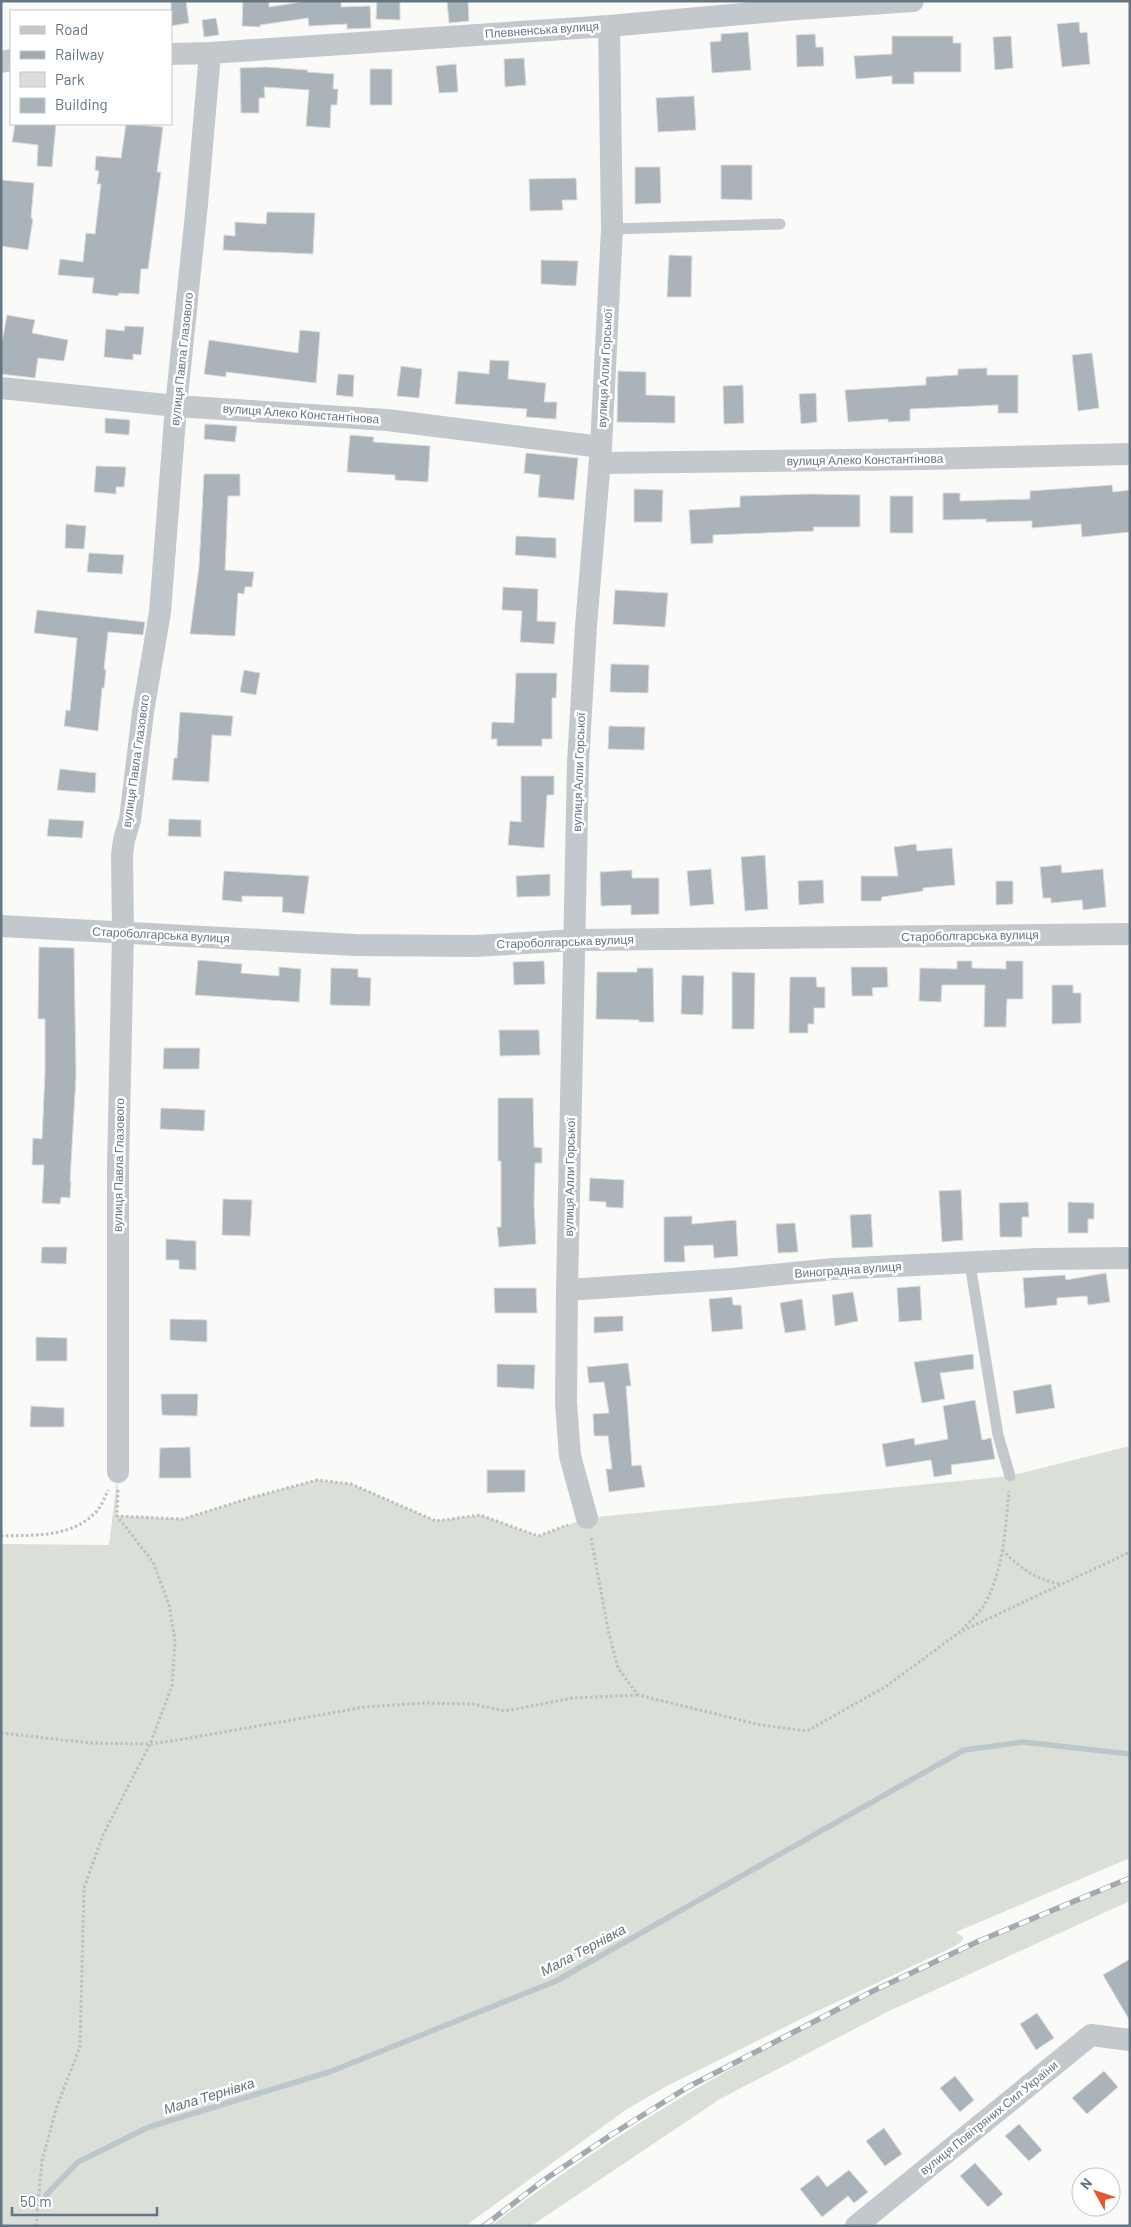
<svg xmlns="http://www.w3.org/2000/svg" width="1131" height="2227" viewBox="0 0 1131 2227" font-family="Barlow,sans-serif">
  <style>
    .green { fill: #dadfd7 }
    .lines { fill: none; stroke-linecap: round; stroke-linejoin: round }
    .stream { stroke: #bbc7cb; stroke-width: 5.5 }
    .building { fill: #aab3b9; stroke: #dcdcda }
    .path { stroke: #bbbfc2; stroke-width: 3; stroke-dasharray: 2.5 2.5; stroke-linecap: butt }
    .service { stroke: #c3c8cc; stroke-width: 11 }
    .minor { stroke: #c3c8cc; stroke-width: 22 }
    .rail-casing { stroke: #a2aab0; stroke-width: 5.5 }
    .rail { stroke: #fff; stroke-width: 4; stroke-dasharray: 11; stroke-linecap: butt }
    .labels { text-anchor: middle; stroke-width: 5; stroke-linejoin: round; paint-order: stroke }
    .street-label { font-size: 12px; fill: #657683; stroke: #fff }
    .water-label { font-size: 14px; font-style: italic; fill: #60757c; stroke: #fff }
  </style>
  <rect width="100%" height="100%" fill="#fafaf8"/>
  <!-- green -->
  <path class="green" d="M1130 1446V1858L956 1932 964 1938 961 1942 955 1946 811 2014 667 2086 627 2109 465 2226H1V1544L109 1545 118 1472 117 1516 183 1519 250 1498 317 1480 351 1484 436 1521 480 1515 538 1536 587 1518 1010 1476Z
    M1130 1881V1901L889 2011 720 2099 531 2226H491C640 2111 809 2021 980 1944 1030 1922 1080 1902 1130 1881Z"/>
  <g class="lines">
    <!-- stream -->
    <path class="stream" d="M46 2195 78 2162 149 2127 332 2071 556 1981 964 1750 1023 1742 1130 1754"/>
  </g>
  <!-- building -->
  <path class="building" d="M171 1H186L189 23 171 26Z
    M243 1H269V7L308 1H341V7L370 6 371 28 347 29V24L309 26 308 18 260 25V27L242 26Z
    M377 1H400V20L376 19Z
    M447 1H468L469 21 449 23Z
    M216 18 219 35 204 37 202 20Z
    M1079 22 1080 33 1087 32 1090 64 1062 67 1057 24Z
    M748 32 751 70 712 73 710 42 721 41V34Z
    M815 34 816 47H823L824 66 797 67 796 35Z
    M892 36H953V43H961V72H914V84H892V76L856 79 854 56 892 54Z
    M1011 36 1013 68 995 70 993 37Z
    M524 58 526 85 505 87 504 59Z
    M456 64 458 92 439 93 436 66Z
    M266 67 308 70 307 72 334 74 333 89H338L337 105H331L330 128 306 126 309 90 264 87 265 98H259V113H241L240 68Z
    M370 69H392V105H370Z
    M694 96 696 130 658 132 656 98Z
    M15 124H56L52 167 37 166 38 145 12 142Z
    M126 124 163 127 157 172H161L148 269H141L139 294 119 293 118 296 92 293 94 278 58 275 60 259 83 262 86 233 95 234 101 184H97L99 171 95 170 96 156 121 158Z
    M721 165H752V200L721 199Z
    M635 167H660L661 203 635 204Z
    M576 178 577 200H562L563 210 530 211 529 179Z
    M1 180 34 183 31 218 33 219 28 250 1 246Z
    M267 212 315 213 313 254 223 250 224 235 235 236V222L266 224Z
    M669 255 692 256 691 297H667Z
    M541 260 578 261 576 286 541 284Z
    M7 315 35 320 32 333 68 340 64 361 38 358 35 378 1 374V347Z
    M125 326 144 327 141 355 133 354V360L104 357 106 329 124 331Z
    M300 330 320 332 316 383 226 372V377L204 374 209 340 298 353Z
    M1092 353 1099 408 1078 411 1072 355Z
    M490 360 509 361 508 379 546 383 544 402H557L556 419 526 417 527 409 455 404 458 371 489 374Z
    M401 366 422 369 419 398 397 396Z
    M987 368V375H1018V413H998V405L910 409V421L888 422V419L848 422 845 390 926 385V377L958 375V369Z
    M618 371 646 372V395L675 396V423L617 422Z
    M338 374 354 375 353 397 336 395Z
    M743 385 744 423 724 424 723 386Z
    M816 393 817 422 801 424 799 394Z
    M105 418 130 420 129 435 105 433Z
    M205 424 237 426 235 442 204 439Z
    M350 435 374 437 373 442 430 446 428 482 395 480V475L347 472Z
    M526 453 578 458 574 500 538 497 540 475 524 473Z
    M96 466 126 467 124 487H116V494L94 492Z
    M204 474H240V496H228L225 570 254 572 252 587H245L244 594 238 593 235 636 190 634 199 567Z
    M1112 485 1113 492 1130 490V532L1082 537 1081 524 1032 528V521L986 522V519L943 520V493H960V501L1030 499V491Z
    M634 489 663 490 662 522H634Z
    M812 494 860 495V527H813L814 531 713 535V543L691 544 689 510 740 507V496Z
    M890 496H913V533H890Z
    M66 524 86 526 84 549 65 548Z
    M516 536 556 538V558L515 555Z
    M89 553 124 555 122 574 87 572Z
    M503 587 538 589 537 621 556 622 554 644 520 642 522 611 502 610Z
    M615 590 668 593 665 627 613 624Z
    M37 610 145 622 143 635 108 632 104 669 106 670 104 688H102L98 731 64 726 66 710 70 711 77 638 34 633Z
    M611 664 649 665 648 693 610 692Z
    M244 670 260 673 256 695 240 692Z
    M516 673H557L556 698H552V739H542V746H497V739H491L492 722 514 723Z
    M180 712 233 716 231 736 212 735 209 782 172 780 174 758H177Z
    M609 726 645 727 644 750 608 749Z
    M60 769 96 773 95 793 57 790Z
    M521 776H554V795H547L544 848 508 845 510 821 521 822Z
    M49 819 84 821 82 838 47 836Z
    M169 819 201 820V837L168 836Z
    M916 844 917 851 952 848 955 885 923 888V891L882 897 881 901H861V876H898L894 847Z
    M765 855 768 909 745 911 741 857Z
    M1061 865 1062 873 1103 869 1106 907 1083 910 1082 900 1051 903V898H1043L1040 867Z
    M711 869 714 904 690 906 687 871Z
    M632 870V878H659V914L631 915V905L601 906 600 872Z
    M224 871 309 876 304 914 282 912 283 897 242 896V902L222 900Z
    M550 874V896L517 897 516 876Z
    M823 880 824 903 799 905 798 881Z
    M996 881H1013V904L996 905Z
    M39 947 74 948 76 1076 70 1181H71L70 1198 61 1197 60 1204 42 1203 44 1165H32L33 1138 42 1139 45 1073V1019H38Z
    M198 960 242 964 241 973 279 976V967L301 969 299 1002 195 995Z
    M544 961 545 984 514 985 513 962Z
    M957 961H972V968L1006 969V961H1023V999H1007L1006 1027H984L985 985H942L941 1002 919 1001 920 968 957 969Z
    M851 967H887L888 987 872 988 873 996H852Z
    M331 968 358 969V977L371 978 370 1006 330 1005Z
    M637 968H653L654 1022H639V1020L596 1019 597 972H637Z
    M732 972 755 973 754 1029H732Z
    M682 975 704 976 703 1015 681 1014Z
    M790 977H816L817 987H825V1008H814V1024H808V1033H789Z
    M1052 985H1073V993H1081V1023L1052 1024Z
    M499 1030H539L540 1055 500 1056Z
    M164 1048H200L199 1069H163Z
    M498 1098H533L534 1147 542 1148V1163H535L534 1204 536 1244 499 1247 497 1227H501V1161H498Z
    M161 1108 205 1110 204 1131 160 1129Z
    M590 1178 624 1180 623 1208 606 1207V1202L589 1201Z
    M961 1190 963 1240 942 1242 939 1191Z
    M223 1199 252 1200 250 1236 222 1235Z
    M1028 1202 1029 1217H1022V1237H1000L999 1203Z
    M1068 1202 1094 1203V1219H1088V1233H1068Z
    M871 1214 873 1247 852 1248 850 1215Z
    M692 1216V1224L736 1220 738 1256 714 1258 713 1245 684 1246 685 1262H664V1217Z
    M795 1223 798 1252 778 1253 776 1224Z
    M166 1239 196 1241V1270L179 1269V1260H166Z
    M42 1247H67L66 1264 41 1263Z
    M1106 1273 1110 1302 1088 1305 1087 1296 1057 1298V1305L1025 1308 1023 1278 1065 1275 1066 1280Z
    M920 1286 922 1320 899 1322 897 1288Z
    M494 1288H536L537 1313H495Z
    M853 1292 858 1321 835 1326 832 1295Z
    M732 1297 733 1305H741L743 1329 712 1332 709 1299Z
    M802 1299 806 1330 785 1333 780 1303Z
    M623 1316V1331L594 1333V1317Z
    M170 1319 207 1320V1342L170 1340Z
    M36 1337 67 1338V1361H36Z
    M973 1354 974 1369 940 1373 945 1399 922 1403 914 1362Z
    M628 1363 631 1386H626L632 1466 641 1465 645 1487 609 1492 606 1469H612L608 1436H594L593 1414 609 1413 604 1382 589 1383 587 1367Z
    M497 1364 535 1365 534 1389 497 1387Z
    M1051 1384 1055 1408 1016 1414 1013 1391Z
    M161 1394H198L197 1416 162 1415Z
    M975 1400 982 1440 991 1438 995 1459 951 1465 952 1474 934 1477 931 1460 886 1467 882 1444 914 1438 915 1445 948 1439 943 1406Z
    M31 1406 64 1408V1427H30Z
    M190 1447 191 1478H159L160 1448Z
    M487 1470H525V1492L487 1493Z
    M1130 1959V2021L1103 1975Z
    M1037 2013 1054 2038 1036 2050 1020 2024Z
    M1104 2071 1118 2087 1087 2114 1072 2098Z
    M955 2076 974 2100 960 2112 940 2088Z
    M1019 2124 1042 2150 1029 2161 1005 2136Z
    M884 2128 902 2154 885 2166 866 2141Z
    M975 2163 1003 2194 988 2207 960 2176Z
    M849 2170 868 2192 854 2203 848 2196 822 2217 800 2189 818 2175 827 2187Z"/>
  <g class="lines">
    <!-- path -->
    <path class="path" d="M118 1490 117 1516 183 1519 250 1498 317 1480 351 1484 436 1521 480 1515 538 1536 568 1525
      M1 1536C35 1535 72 1538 97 1511 102 1505 105 1497 108 1490
      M591 1538 609 1634 618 1668 638 1695 761 1725 807 1731 885 1687 960 1632 1130 1552
      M1002 1550C1022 1569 1033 1578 1060 1584
      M962 1630C969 1622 977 1615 983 1607 1004 1572 1005 1530 1009 1491
      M1 1733 91 1743 150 1744 184 1739 365 1707 424 1703 472 1704 505 1711 573 1698 637 1695
      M36 2226 42 2161 57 2106 80 2047 84 1888 103 1835 150 1744 172 1686 175 1640 169 1605 153 1562 117 1516"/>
    <!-- service -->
    <path class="service" d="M612 229 780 224
      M970 1264 998 1435 1010 1476"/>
    <!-- minor -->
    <path class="minor" d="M171 54 210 53 609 26 797 9 913 1
      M1 62 11 60
      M1 388 176 406 387 420 601 447
      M600 463 925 459 1130 454
      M1 926 355 945 475 946 576 940 1130 934
      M567 1290 732 1279 834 1269 1038 1259 1130 1258
      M118 1472V1169L123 933 122 855 124 840 130 820 143 712 160 612 176 406 197 204 210 53
      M587 1518 570 1456 566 1403 567 1290 578 763 586 626 601 447 612 229 609 26
      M856 2226 1091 2035 1130 2040"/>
    <!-- rail casing -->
    <g class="rail-casing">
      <path id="rail" d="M484 2226 544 2180 611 2135 688 2087 873 1991 979 1941 1130 1878"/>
    </g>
    <!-- rail -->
    <use href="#rail" class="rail"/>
  </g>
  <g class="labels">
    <!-- street labels -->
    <g class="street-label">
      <text transform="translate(542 30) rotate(-4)" y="4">Плевненська вулиця</text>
      <text transform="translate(182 359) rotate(-84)" y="4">вулиця Павла Глазового</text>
      <text transform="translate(605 368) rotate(-87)" y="4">вулиця Алли Горської</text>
      <text transform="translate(301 414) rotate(4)" y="4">вулиця Алеко Константінова</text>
      <text transform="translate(865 460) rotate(-1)" y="4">вулиця Алеко Константінова</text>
      <text transform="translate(136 761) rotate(-82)" y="4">вулиця Павла Глазового</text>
      <text transform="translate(579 772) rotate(-88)" y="4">вулиця Алли Горської</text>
      <text transform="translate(161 935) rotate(3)" y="4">Староболгарська вулиця</text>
      <text transform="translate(970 936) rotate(-1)" y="4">Староболгарська вулиця</text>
      <text transform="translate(565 942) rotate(-2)" y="4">Староболгарська вулиця</text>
      <text transform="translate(119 1165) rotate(-89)" y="4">вулиця Павла Глазового</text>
      <text transform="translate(570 1177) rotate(-89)" y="4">вулиця Алли Горської</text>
      <text transform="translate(848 1270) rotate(-4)" y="4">Виноградна вулиця</text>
      <text transform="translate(989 2118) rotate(-39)" y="4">вулиця Повітряних Сил України</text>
    </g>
    <!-- water labels -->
    <g class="water-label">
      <text transform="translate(583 1950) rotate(-28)" y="5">Мала Тернівка</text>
      <text transform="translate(209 2096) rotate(-17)" y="5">Мала Тернівка</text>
    </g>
  </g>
  <!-- border -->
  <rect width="1131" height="2227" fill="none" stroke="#657683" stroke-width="5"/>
  <!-- legend -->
  <rect x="10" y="10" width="162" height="115" fill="#ffffff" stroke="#c1c8cd"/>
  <rect x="20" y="26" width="25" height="8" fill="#c3c8cc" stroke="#c1c8cd"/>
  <text x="55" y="35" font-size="15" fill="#657683">Road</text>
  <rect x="20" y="51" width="25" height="8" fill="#a2aab0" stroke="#c1c8cd"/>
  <text x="55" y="60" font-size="15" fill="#657683">Railway</text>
  <rect x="20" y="72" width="25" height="15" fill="#dadfd7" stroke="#c1c8cd"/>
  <text x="55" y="85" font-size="15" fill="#657683">Park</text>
  <rect x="20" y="98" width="25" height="15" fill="#aab3b9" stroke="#c1c8cd"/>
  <text x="55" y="110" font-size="15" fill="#657683">Building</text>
  <!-- north arrow -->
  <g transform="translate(1096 2192) rotate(310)"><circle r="24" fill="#ffffff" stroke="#c1c8cd"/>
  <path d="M0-4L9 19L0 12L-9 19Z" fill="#e4572e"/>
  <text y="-8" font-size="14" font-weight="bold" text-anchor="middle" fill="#657683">N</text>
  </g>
  <!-- scale -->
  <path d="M12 2207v8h145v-8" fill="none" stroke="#657683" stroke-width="2.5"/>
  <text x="20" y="2207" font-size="15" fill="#657683" stroke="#ffffff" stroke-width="4" paint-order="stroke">50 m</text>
</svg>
